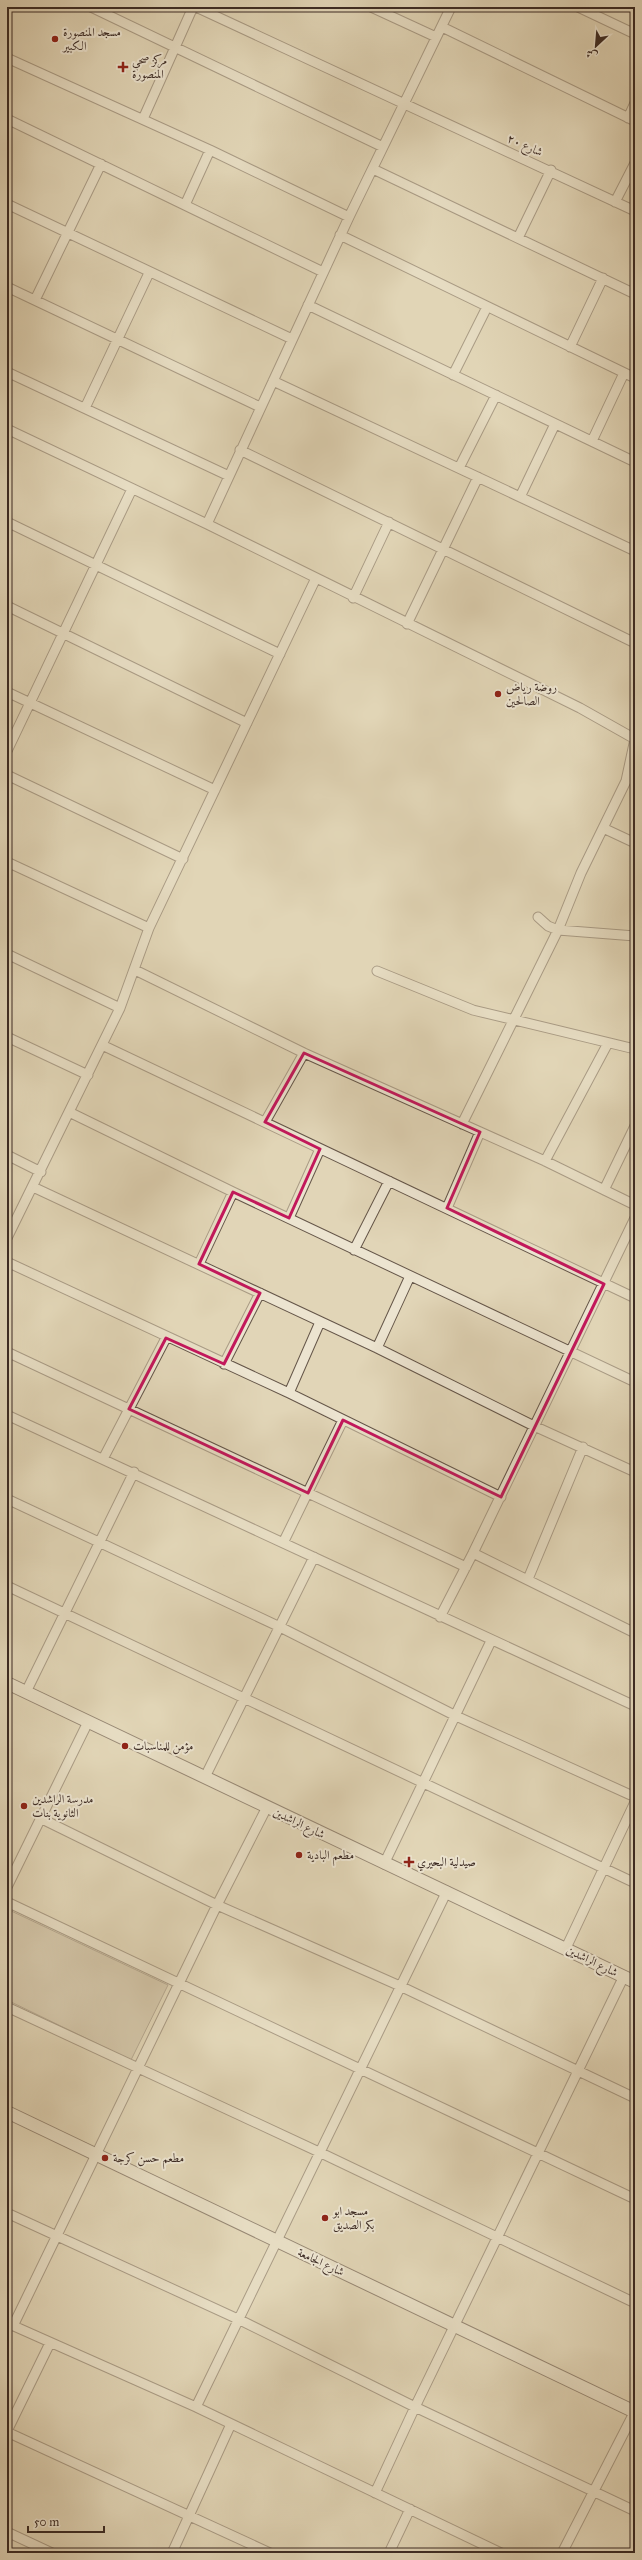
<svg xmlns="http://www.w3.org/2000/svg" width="642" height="2560" viewBox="0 0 642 2560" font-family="'IM FELL Great Primer',Amiri,serif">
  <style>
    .green { fill: #c5b89e; stroke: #807261 }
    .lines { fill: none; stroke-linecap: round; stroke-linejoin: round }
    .street-casing { stroke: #655649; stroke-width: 11 }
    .secondary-casing { stroke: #3c2b24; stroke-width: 14 }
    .street { stroke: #ece4d0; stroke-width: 9 }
    .secondary { stroke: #ece4d0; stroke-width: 12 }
    .marked { fill: none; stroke: #c2185b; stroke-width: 3; stroke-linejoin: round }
    .poi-dot { fill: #8f2418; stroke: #ece4d0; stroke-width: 1.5 }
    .labels { text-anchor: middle; stroke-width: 4; stroke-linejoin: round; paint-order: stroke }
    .poi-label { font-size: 12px; fill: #3c2b24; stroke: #ece4d0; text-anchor: start }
    .street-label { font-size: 12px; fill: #3c2b24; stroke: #ece4d0 }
  </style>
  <rect width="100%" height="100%" fill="#e1d5b7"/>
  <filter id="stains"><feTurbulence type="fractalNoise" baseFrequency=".005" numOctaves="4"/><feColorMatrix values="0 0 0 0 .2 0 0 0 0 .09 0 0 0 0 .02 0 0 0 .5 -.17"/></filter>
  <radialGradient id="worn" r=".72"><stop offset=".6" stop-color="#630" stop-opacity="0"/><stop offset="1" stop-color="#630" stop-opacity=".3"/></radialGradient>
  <!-- green -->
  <path class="green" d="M7 1909 168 1985 131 2060 7 2000Z"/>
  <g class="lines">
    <!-- street casing -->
    <g class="street-casing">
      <path id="street" d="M91 7 383 147
        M196 7 635 211
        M371 7 436 37
        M578 7 635 34
        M442 27 635 121
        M7 58 210 150 349 217
        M628 118 635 103
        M7 119 323 272
        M143 119 193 7
        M373 169 635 294
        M615 202 635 163
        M7 204 292 339
        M185 205 210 150
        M340 235 635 378
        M518 238 551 170
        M7 287 260 407
        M35 300 101 164
        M308 305 635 462
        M570 347 603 278
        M7 372 229 476
        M453 375 487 307
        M273 381 635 551
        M85 408 149 273
        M7 429 207 524 580 708 635 739
        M592 441 624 373
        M240 450 635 643
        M459 468 496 395
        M521 495 555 424
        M7 522 280 654
        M207 524 349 217 451 7
        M353 598 389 522
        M7 606 247 723
        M407 624 478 477
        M7 692 215 790
        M7 751 132 489
        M7 775 183 859
        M603 828 635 843
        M7 862 149 928
        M538 917 548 926 558 930 635 936
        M7 954 120 1008
        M135 970 304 1053 545 1161 635 1205
        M377 971 473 1010 635 1049
        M7 1037 88 1075
        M102 1045 635 1298
        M69 1112 233 1192 635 1382
        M265 1122 304 1053
        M462 1124 558 930 581 873 626 781 635 739
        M7 1155 41 1172
        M545 1161 608 1043
        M33 1187 377 1348 534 1426 635 1472
        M604 1190 635 1126
        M447 1208 480 1132
        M289 1218 320 1149
        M7 1238 120 1008 149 928 316 578
        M354 1250 389 1181
        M7 1262 289 1393 501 1497
        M199 1264 233 1192
        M377 1348 410 1276
        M7 1352 466 1567
        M224 1364 260 1293
        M289 1393 320 1322
        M7 1415C217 1511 425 1610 635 1706
        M103 1459 166 1338
        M7 1499 280 1627 456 1716 635 1797
        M284 1541 343 1420
        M473 1553 635 1633
        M528 1579 583 1447
        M7 1586 635 1883
        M440 1617 473 1553 635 1218
        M26 1692 134 1472
        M205 1777 314 1557
        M40 1818 217 1905 400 1986 635 2098
        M384 1864 491 1641
        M7 1887 88 1722
        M7 1902 635 2199
        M566 1948 635 1802
        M7 2007 319 2152 635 2303
        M7 2213 240 2320 415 2407 635 2511
        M7 2323 196 2407 501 2553
        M13 2326 217 1905 267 1807
        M196 2407 447 1891
        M7 2431 50 2343
        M7 2432 270 2553
        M375 2493 415 2407 624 1976
        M7 2532 52 2553
        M172 2553 231 2424
        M389 2553 410 2509
        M562 2553 635 2411"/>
    </g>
    <!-- secondary casing -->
    <g class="secondary-casing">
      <path id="secondary" d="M7 1683 635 1982
        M7 2112 635 2412"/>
    </g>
    <!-- street -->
    <use href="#street" class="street"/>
    <!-- secondary -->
    <use href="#secondary" class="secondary"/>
  </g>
  <!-- marked area -->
  <path d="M0 0H642V2560H0ZM304 1053 480 1132 447 1208 604 1284 501 1497 343 1420 308 1493 129 1409 166 1338 224 1364 260 1293 199 1264 233 1192 289 1218 320 1149 265 1122Z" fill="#e1d5b7" fill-opacity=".55" fill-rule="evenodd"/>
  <path class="marked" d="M304 1053 480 1132 447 1208 604 1284 501 1497 343 1420 308 1493 129 1409 166 1338 224 1364 260 1293 199 1264 233 1192 289 1218 320 1149 265 1122Z"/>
  <!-- markers -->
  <g class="poi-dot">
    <circle cx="55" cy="39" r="4"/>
    <path d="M121 61h4v4h4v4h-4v4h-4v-4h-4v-4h4z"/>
    <circle cx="498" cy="694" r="4"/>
    <circle cx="125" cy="1746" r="4"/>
    <circle cx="24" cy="1806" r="4"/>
    <circle cx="299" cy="1855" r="4"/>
    <path d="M407 1856h4v4h4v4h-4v4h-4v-4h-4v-4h4z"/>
    <circle cx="105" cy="2158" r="4"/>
    <circle cx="325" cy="2218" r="4"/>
  </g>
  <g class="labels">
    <!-- poi labels -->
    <g class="poi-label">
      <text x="63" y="36">مسجد المنصورة<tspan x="63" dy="14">الكبير</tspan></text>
      <text x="132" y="64">مركز صحي<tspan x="132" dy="14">المنصورة</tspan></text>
      <text x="506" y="691">روضة رياض<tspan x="506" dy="14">الصالحين</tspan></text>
      <text x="133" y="1750">مؤمن للمناسبات</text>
      <text x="32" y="1803">مدرسة الراشدين<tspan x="32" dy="14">الثانوية بنات</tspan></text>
      <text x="307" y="1859">مطعم البادية</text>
      <text x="417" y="1866">صيدلية البحيري</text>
      <text x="113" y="2162">مطعم حسن كرجة</text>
      <text x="333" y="2215">مسجد ابو<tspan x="333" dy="14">بكر الصديق</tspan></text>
    </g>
    <!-- street labels -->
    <g class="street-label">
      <text transform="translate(525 145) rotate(24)" y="4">شارع ٢٠</text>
      <text transform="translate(299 1823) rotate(26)" y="4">شارع الراشدين</text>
      <text transform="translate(592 1961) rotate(26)" y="4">شارع الراشدين</text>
      <text transform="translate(321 2262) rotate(25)" y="4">شارع الجامعة</text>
    </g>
  </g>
  <!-- margin -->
  <rect width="642" height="2560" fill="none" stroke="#e1d5b7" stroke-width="24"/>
  <rect x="8" y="8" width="626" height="2544" fill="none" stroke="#3c2b24" stroke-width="2"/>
  <rect x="12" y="12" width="618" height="2536" fill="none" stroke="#3c2b24"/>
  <!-- north arrow -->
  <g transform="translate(596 46) rotate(206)" stroke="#ece4d0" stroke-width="3" paint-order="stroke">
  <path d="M0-3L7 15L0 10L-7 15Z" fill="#3c2b24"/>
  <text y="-6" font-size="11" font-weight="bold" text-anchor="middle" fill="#3c2b24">ش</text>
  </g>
  <!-- scale -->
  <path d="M28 2526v6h76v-6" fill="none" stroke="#3c2b24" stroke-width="2"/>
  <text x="34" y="2526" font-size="12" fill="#3c2b24" stroke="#ece4d0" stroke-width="3" paint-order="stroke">50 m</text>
  <rect width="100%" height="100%" filter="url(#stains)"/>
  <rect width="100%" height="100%" fill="url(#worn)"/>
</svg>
